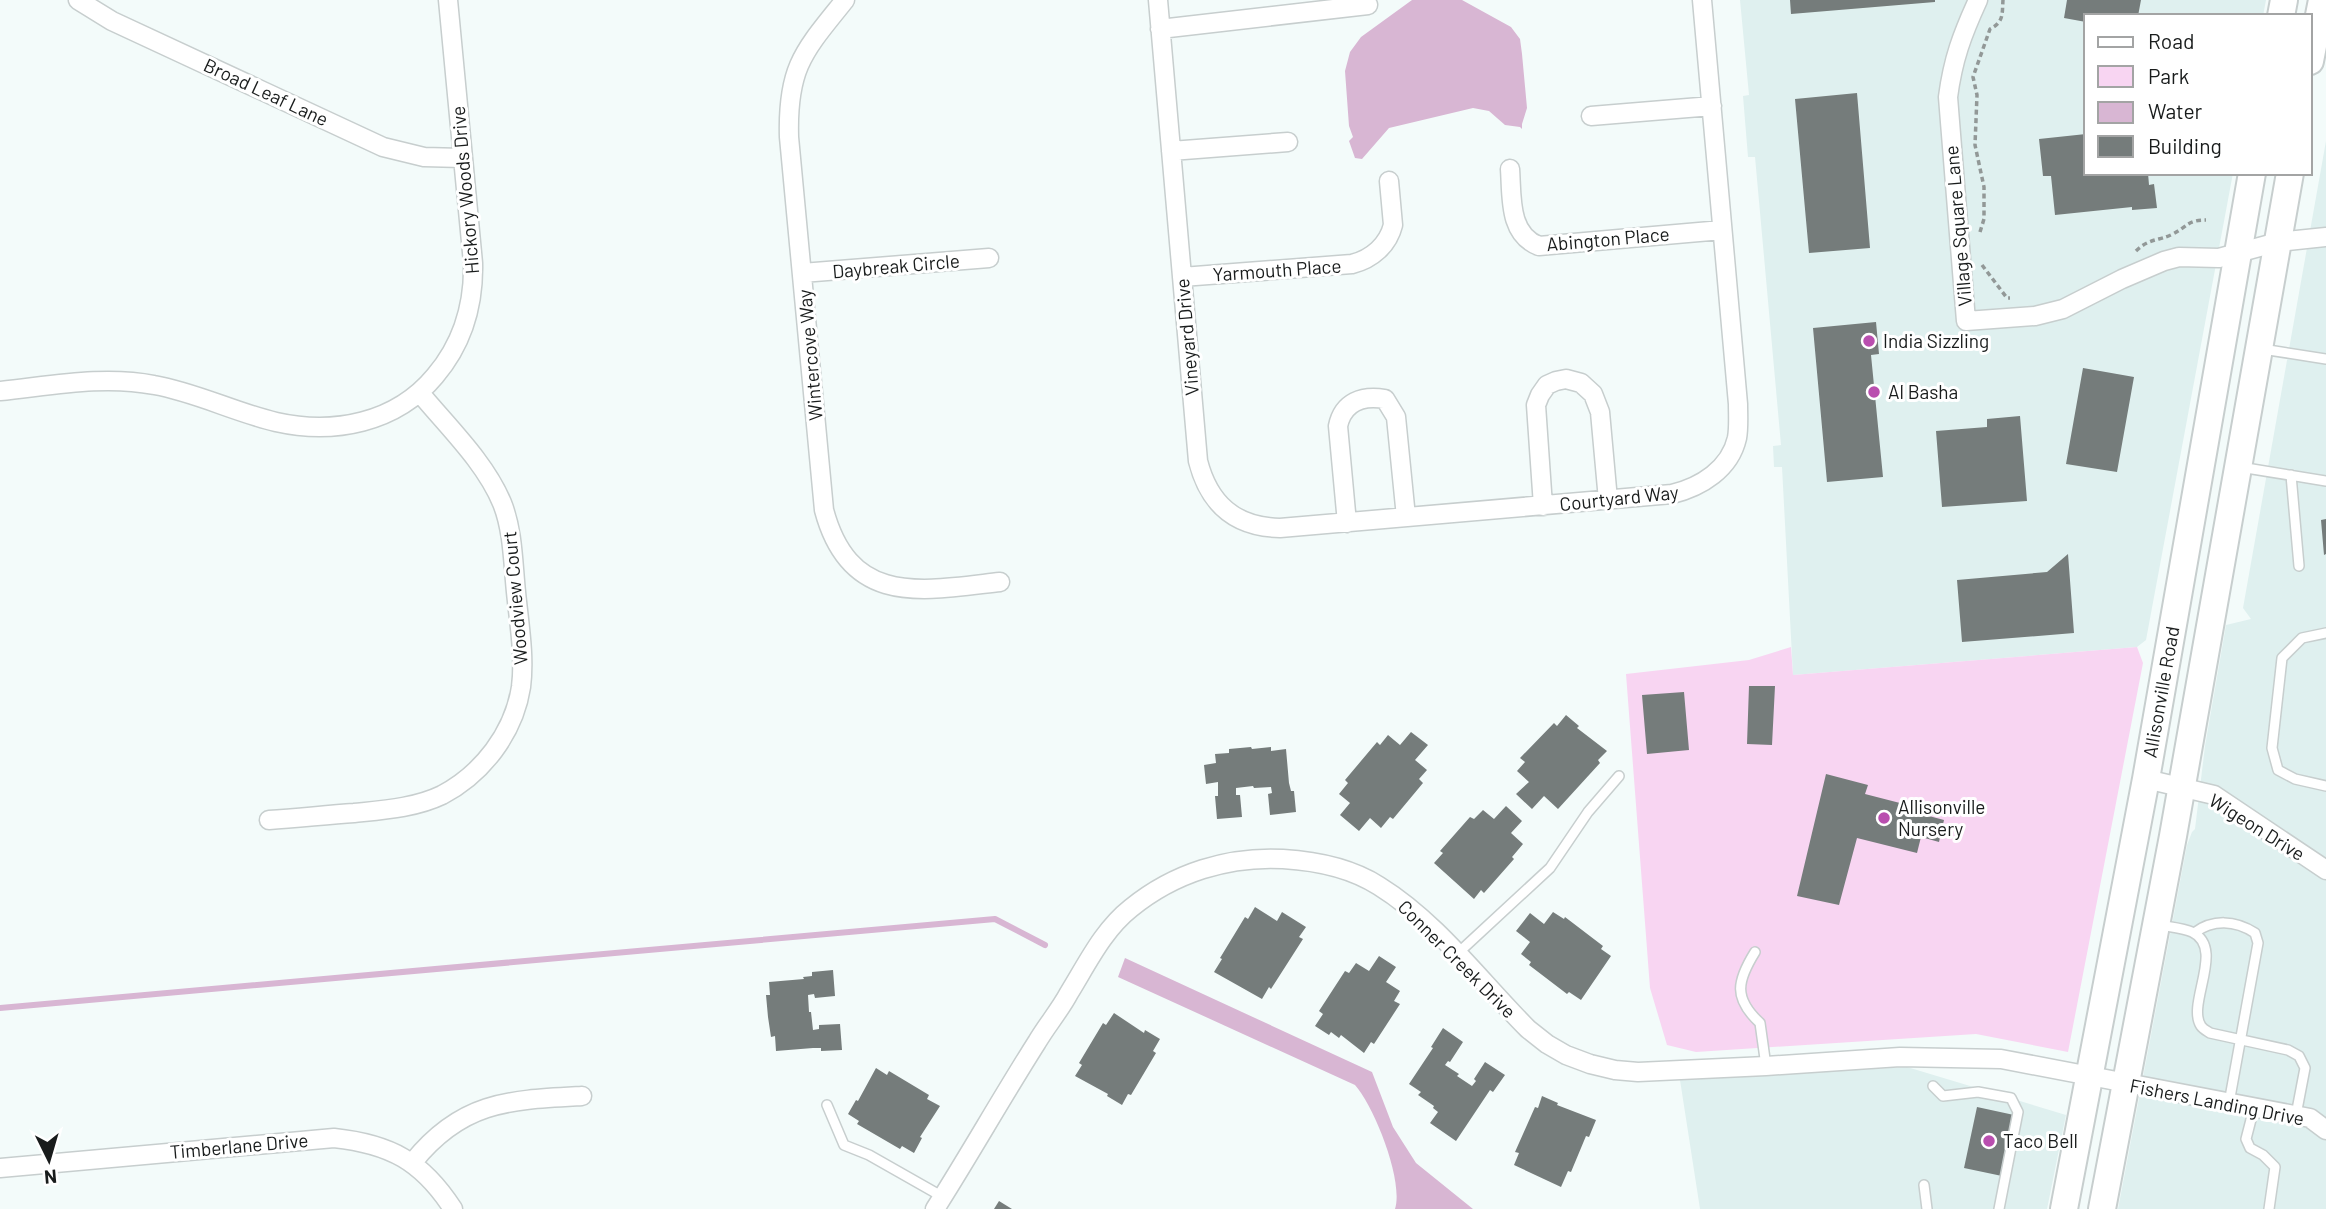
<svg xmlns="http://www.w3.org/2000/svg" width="2326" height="1209" viewBox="0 0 2326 1209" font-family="Barlow,sans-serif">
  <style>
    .built { fill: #dff0ef }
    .green { fill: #f8d5f2 }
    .water { fill: #d8b6d3 }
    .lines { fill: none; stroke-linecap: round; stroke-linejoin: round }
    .stream { stroke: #d8b6d3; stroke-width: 6 }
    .building { fill: #757c7b }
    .lane-casing { stroke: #c7cece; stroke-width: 12 }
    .street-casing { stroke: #c7cece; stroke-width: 21 }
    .primary-casing { stroke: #c7cece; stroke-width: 30 }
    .path { stroke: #929897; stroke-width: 3.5; stroke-dasharray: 5 3.5; stroke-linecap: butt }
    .lane { stroke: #fff; stroke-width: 9 }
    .street { stroke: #fff; stroke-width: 18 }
    .primary { stroke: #fff; stroke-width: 26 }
    .poi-dot { fill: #b94eaf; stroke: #fff; stroke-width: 2.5 }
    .labels { text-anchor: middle; stroke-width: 6; stroke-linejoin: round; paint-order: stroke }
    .street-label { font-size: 19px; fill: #191c1c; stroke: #fff }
    .poi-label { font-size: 19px; fill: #191c1c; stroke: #fff; text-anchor: start }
  </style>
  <rect width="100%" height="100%" fill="#f3fbfa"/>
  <!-- built -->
  <path class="built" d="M1740 0H2266L2263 16H2086V173H2233L2146 640 2137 647 1793 675 1782 467H1774L1773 446 1781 445 1755 157H1748L1743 96 1749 95Z
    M2326 141V1209H2118L2187 845 2192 832 2195 829 2205 746 2226 625 2251 619 2243 608Z
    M1907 1067 2066 1115 2047 1209H1700L1680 1080Z"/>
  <!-- green -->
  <path class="green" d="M1791 647 1793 675 2137 647 2143 663 2068 1052 1976 1034 1696 1052 1667 1045 1650 988 1626 674 1749 660Z"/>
  <!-- water -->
  <path class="water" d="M1412 0H1462L1511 27 1520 39 1522 54 1527 108 1522 124V129L1520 127 1505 125 1489 111 1473 108 1389 128 1362 159 1355 158 1349 141 1353 137 1349 126 1345 71 1350 52 1361 37Z
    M1125 958 1372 1072 1393 1127 1416 1163 1473 1209H1395C1404 1181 1374 1106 1355 1085L1118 977Z"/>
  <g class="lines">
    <!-- stream -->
    <path class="stream" d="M0 1008 995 919 1045 945"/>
  </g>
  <!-- building -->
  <path class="building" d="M1790 0H1935V2L1791 14Z
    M2067 0H2141L2138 16H2086V22L2064 18Z
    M1857 93 1870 248 1809 253 1795 99Z
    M2086 134V173H2148L2149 185 2154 184 2157 208 2132 210V207L2055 215 2051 176H2043L2039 139Z
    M1876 322 1879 354 1871 355 1883 477 1827 482 1813 328Z
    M2083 368 2134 377 2117 472 2066 464Z
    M2020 416 2027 501 1942 507 1936 431 1987 427V419Z
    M2326 519V554L2324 555 2321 520Z
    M2068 554 2074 633 1962 642 1957 580 2047 572Z
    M1749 686H1775L1772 745 1747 744Z
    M1684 692 1689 750 1647 754 1642 695Z
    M1566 715 1579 726 1577 728 1607 751 1598 760 1600 763 1558 809 1544 796 1532 809 1516 794 1529 782 1517 771 1525 762 1520 758 1554 723 1557 726Z
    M1411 732 1428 745 1415 760 1427 770 1419 779 1423 783 1393 819 1390 817 1381 828 1370 818 1359 831 1340 815 1350 803 1339 794 1348 783 1345 780 1377 742 1380 745 1388 735 1400 745Z
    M1251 747 1252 749 1271 747V751L1286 749 1289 783 1291 791H1294L1296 812 1270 815 1268 794 1272 793 1271 787 1254 788 1253 786 1236 788V795H1240L1242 817 1217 819 1215 796H1218V782L1206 784 1204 765 1216 763 1215 754 1229 753V749Z
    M1826 774 1868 785 1865 794 1931 811 1929 816 1944 820 1939 842 1921 837 1917 853 1857 838 1839 905 1797 896Z
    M1506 806 1522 821 1511 833 1523 844 1512 857 1514 859 1484 893 1481 890 1474 899 1434 863 1443 853 1440 851 1470 817 1474 819 1483 810 1494 819Z
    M1255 907 1277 921 1282 912 1306 927 1299 937 1303 939 1271 989 1269 987 1262 999 1214 972 1222 959 1220 958 1245 917 1248 919Z
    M1553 912 1564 919 1565 917 1603 946 1601 949 1611 956 1581 1000 1569 992 1567 994 1529 965 1531 962 1521 954 1530 942 1516 931 1530 913 1544 924Z
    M1379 956 1396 967 1386 982 1400 991 1394 1001 1400 1004 1374 1044 1371 1042 1364 1053 1341 1035 1339 1038 1331 1032 1329 1035 1315 1026 1323 1014 1319 1011 1345 971 1349 973 1356 963 1369 971Z
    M833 970 835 996 815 998 814 994 808 995 809 1012H811L813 1030 819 1029V1025L840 1024 842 1050 821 1051V1048H813L776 1051 775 1036 771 1037 768 1017 766 995H770L769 982 804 979 803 977 812 976V972Z
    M1114 1013 1144 1033 1145 1030 1160 1039 1153 1051 1156 1053 1131 1095 1128 1094 1122 1105 1107 1096 1108 1094 1075 1076 1082 1065 1079 1063 1103 1023 1106 1025Z
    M1443 1028 1463 1042 1450 1062 1448 1061 1445 1065 1459 1074 1457 1076 1472 1086 1476 1081 1474 1079 1485 1062 1505 1075 1493 1092 1490 1090 1456 1141 1430 1123 1438 1112 1433 1108 1434 1106 1418 1095 1421 1092 1409 1084 1433 1048 1431 1047Z
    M876 1068 887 1075 889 1071 929 1095 927 1099 940 1106 920 1137 922 1138 914 1153 902 1146 900 1149 857 1124 859 1121 848 1114 856 1100 858 1101Z
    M1542 1096 1558 1103 1557 1105 1596 1120 1589 1137 1586 1136 1571 1172 1568 1171 1561 1187 1514 1165 1519 1153 1515 1152 1535 1107 1538 1108Z
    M1977 1107 2014 1115 2002 1176 1964 1168Z
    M999 1201 1012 1209H994Z"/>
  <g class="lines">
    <!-- lane casing -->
    <g class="lane-casing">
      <path id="lane" d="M2262 349 2326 359
        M2240 467 2326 481
        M2291 475 2299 566
        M2326 633 2302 638 2282 658 2272 748 2278 770 2295 779 2326 786
        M2160 925C2170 927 2183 928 2192 932 2226 948 2186 1004 2201 1026 2203 1029 2207 1031 2210 1033L2288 1050 2299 1056 2305 1068 2296 1115
        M2194 933C2213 919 2235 920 2255 933L2258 943 2229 1103
        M1755 952C1737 981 1733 998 1760 1023L1766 1066
        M1457 954 1550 868 1588 812 1619 776
        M1933 1086 1943 1096 1978 1092 2011 1098 2018 1112 1999 1209
        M827 1105 844 1145 869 1155 943 1197
        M2254 1108 2246 1139 2250 1148 2263 1155 2275 1167 2269 1209
        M1924 1185 1927 1209"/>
    </g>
    <!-- street casing -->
    <g class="street-casing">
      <path id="street" d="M78 0 112 21 383 147 424 157 462 158
        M845 0C804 51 787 67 789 137L824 510C850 607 921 591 1000 582
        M1158 0 1198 461C1209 504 1235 527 1280 528L1672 494C1701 487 1730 469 1737 438 1739 427 1738 415 1738 404L1702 0
        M1978 0C1962 35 1953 59 1948 97L1966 321 2035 316 2063 309 2122 279 2164 261 2179 257 2219 258 2278 242 2326 237
        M1160 29 1368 5
        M1591 116 1712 106
        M1171 151 1288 142
        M1510 169C1512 196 1508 234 1539 246L1722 230
        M802 273 989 258
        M1182 277 1352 264C1372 259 1388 245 1393 225L1389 181
        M0 391C50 386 103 375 154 385 195 392 234 412 276 422 334 435 396 423 435 376 463 343 474 306 473 263L448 0
        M1543 506 1536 405 1540 395 1547 385 1556 381 1566 379 1581 383 1593 394 1600 412 1608 500
        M1347 523 1338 426C1343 402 1362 395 1385 399L1396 417 1406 517
        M2146 779 2214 795 2326 870
        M269 820C298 818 326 815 354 813 383 810 415 808 442 795 482 774 514 733 521 687 525 656 519 623 516 592 513 563 513 530 502 503 485 462 448 427 420 393
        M413 1162C462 1101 509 1100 582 1096
        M0 1168 334 1138C390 1144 422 1161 453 1209
        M935 1209C970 1154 1002 1097 1037 1042 1047 1025 1060 1010 1069 993 1087 964 1103 930 1131 908 1174 873 1228 856 1283 859 1316 861 1351 868 1379 886 1437 922 1480 981 1528 1029L1547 1044 1566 1055 1590 1064 1615 1070 1638 1072 1766 1066 1900 1057 2001 1059 2310 1118 2326 1130"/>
    </g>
    <!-- primary casing -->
    <g class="primary-casing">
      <path id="primary" d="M2281 16 2284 0
        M2310 61 2322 0
        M2064 1209 2146 779 2252 173
        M2102 1209 2173 836 2290 173"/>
    </g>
    <!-- path -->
    <path class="path" d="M1980 232 1984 219V187L1975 145 1977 95 1973 77 1990 29C2004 22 2002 14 2003 0
      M2136 251C2149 238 2159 241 2173 234 2188 226 2188 220 2206 220
      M1982 265 2007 298H2010"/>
    <!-- lane -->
    <use href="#lane" class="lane"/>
    <!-- street -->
    <use href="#street" class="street"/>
    <!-- primary -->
    <use href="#primary" class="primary"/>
  </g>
  <!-- markers -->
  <g class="poi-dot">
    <circle cx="1869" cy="341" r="7"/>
    <circle cx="1874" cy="392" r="7"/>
    <circle cx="1884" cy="818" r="7"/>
    <circle cx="1989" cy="1141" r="7"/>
  </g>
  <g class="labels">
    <!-- street labels -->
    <g class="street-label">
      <text transform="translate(266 92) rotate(25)" y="7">Broad Leaf Lane</text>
      <text transform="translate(465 190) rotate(-95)" y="7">Hickory Woods Drive</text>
      <text transform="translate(1958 226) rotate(-95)" y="7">Village Square Lane</text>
      <text transform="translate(1608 239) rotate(-5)" y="7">Abington Place</text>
      <text transform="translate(896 266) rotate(-5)" y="7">Daybreak Circle</text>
      <text transform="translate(1277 270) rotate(-4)" y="7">Yarmouth Place</text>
      <text transform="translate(1187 337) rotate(-95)" y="7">Vineyard Drive</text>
      <text transform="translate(810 355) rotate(-95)" y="7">Wintercove Way</text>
      <text transform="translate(1619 498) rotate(-6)" y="7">Courtyard Way</text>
      <text transform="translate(515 598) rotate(-95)" y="7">Woodview Court</text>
      <text transform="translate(2161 692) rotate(-80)" y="7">Allisonville Road</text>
      <text transform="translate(2257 827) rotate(32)" y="7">Wigeon Drive</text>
      <text transform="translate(1457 959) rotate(45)" y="7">Conner Creek Drive</text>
      <text transform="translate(2217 1102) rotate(11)" y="7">Fishers Landing Drive</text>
      <text transform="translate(239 1146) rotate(-5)" y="7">Timberlane Drive</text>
    </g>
    <!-- poi labels -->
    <g class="poi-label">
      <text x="1883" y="348">India Sizzling</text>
      <text x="1888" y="399">Al Basha</text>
      <text x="1898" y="814">Allisonville<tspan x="1898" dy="22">Nursery</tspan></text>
      <text x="2003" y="1148">Taco Bell</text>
    </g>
  </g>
  <!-- legend -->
  <rect x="2084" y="14" width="228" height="161" fill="#ffffff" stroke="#a3a4a4" stroke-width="2"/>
  <rect x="2098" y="37" width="35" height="10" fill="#ffffff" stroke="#a3a4a4" stroke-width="2"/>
  <text x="2148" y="49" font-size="21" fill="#191c1c">Road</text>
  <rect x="2098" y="66" width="35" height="21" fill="#f8d5f2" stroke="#a3a4a4" stroke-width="2"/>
  <text x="2148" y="84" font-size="21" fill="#191c1c">Park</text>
  <rect x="2098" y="102" width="35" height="21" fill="#d8b6d3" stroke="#a3a4a4" stroke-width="2"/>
  <text x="2148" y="119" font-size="21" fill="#191c1c">Water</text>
  <rect x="2098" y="136" width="35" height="21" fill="#757c7b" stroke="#a3a4a4" stroke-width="2"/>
  <text x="2148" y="154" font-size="21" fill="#191c1c">Building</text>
  <!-- north arrow -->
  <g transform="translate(49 1160) rotate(175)" stroke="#ffffff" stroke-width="5" paint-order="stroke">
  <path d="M0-5L12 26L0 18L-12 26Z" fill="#191c1c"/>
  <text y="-10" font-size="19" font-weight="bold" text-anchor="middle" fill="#191c1c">N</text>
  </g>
</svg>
